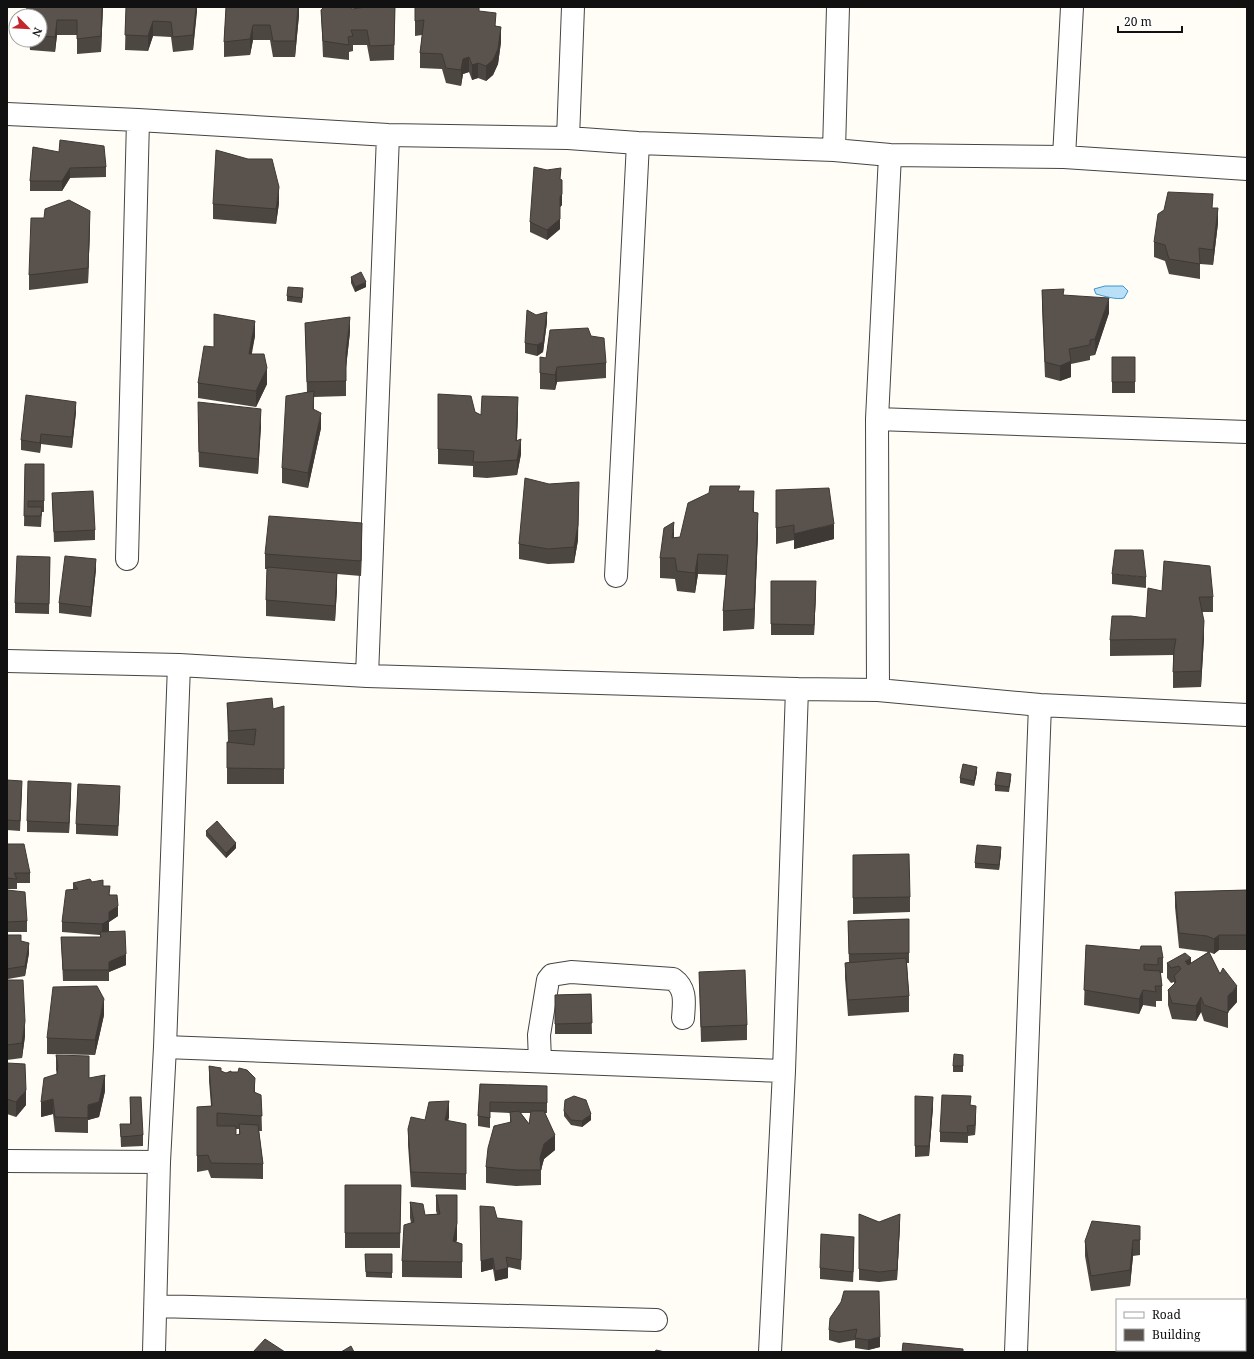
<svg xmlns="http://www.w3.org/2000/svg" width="1254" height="1359" viewBox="0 0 1254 1359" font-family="'Noto Serif',serif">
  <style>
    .water { fill: #b9e0f7; stroke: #3f96cf }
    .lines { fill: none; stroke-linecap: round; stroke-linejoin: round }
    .minor-casing { stroke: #444; stroke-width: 24 }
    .minor { stroke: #fff; stroke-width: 22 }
    .wall { fill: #4d4742; fill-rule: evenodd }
    .shaded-wall { fill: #3f3936 }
    .building { fill: #5a524d; stroke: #3f3936 }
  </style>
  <rect width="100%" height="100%" fill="#fffdf5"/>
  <!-- water -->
  <path class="water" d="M1105 286H1123L1128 291 1124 298C1116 300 1104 296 1096 294L1094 289Z"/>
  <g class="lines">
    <!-- minor casing -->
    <g class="minor-casing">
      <path id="minor" d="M7 114 138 120 388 135 568 138 638 143 834 150 890 155 1064 157 1247 169
        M568 138 573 7
        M834 150 838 7
        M1064 157 1072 7
        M877 419 1247 432
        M127 559 138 120
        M616 576 638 143
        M7 661 179 665 367 676 797 689 784 1071 770 1352
        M367 676 388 135
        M797 689 878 690 1040 705 1247 715
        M878 690 877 419 890 155
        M165 1047 784 1071
        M540 1061 539 1035 548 980 552 975 571 972 673 979C687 989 684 1003 683 1018
        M7 1161 159 1162
        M156 1306 656 1320
        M154 1352 159 1162 165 1047 179 665
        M1016 1352 1040 705"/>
    </g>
    <!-- minor -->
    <use href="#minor" class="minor"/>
  </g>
  <!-- wall -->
  <path class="wall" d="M26 7H103L101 52 77 54V35H57L55 52 30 50 29 40H40V16H27Z
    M126 7H197L193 50 173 52 171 37 153 36 148 51 125 50Z
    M226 7H299V15L295 57H273L270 40H253L250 55 224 57V42Z
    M395 7 394 60 370 61 367 45H353V51L349 52V60L323 57 321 10Z
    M479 11 496 26 501 42 498 64 493 75 486 81 478 78 472 80 469 72 463 74 461 86 446 83 442 69 420 68V53L422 35 415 36V21Z
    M33 147 106 167V177L70 178 62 191H30V181Z
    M561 179 562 190V205L560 207V229L547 240 530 232V222Z
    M279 203 276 224 213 219V204Z
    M1213 208 1218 223 1213 265 1200 264V279L1169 274 1165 261 1154 257V242Z
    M44 218 90 226 88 283 29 290V275Z
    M351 277 366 287 355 292 351 283Z
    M1042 290 1064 295 1109 313 1095 355 1090 356V360L1071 364V377L1060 381 1045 377 1042 306Z
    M303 294 302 303 287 301V296Z
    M214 314 255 336 251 354 267 384 256 407 198 398V383L214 347Z
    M547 322 543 352 537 356 525 353V343Z
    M305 323 350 332 346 367V396L314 397V409L321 428 308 488 282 483V468L307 392Z
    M591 336 606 363V378L557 382 555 390 540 389V357L546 358Z
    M1112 357H1135V393H1112Z
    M438 394 481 415 518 412 517 441 521 454 517 475 487 478 473 477V466L438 464Z
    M76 412 72 448 41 444 40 453 21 450V440Z
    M198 418 261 425 258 474 199 467Z
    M25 464H44V512H42L41 527 24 526Z
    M776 490 834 539 794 549V540L776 544Z
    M740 491 754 512 758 533 754 629 723 631V611L726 575 698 574 695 593 677 591 675 579 660 578V558L680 537Z
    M52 493 95 530V540L54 542Z
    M362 538 361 576 337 574V589L335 621 266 616V600L267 569H265V554Z
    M578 540 574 563 548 564 519 559V544Z
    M50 557 49 614 15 613V603Z
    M96 569 91 617 59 613V603Z
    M1112 574 1146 577V588L1112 584Z
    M771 581 816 592 814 635H771Z
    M1162 591 1213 597V612H1202L1204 637 1201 687 1173 688V655L1110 656V640L1146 618Z
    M227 703 273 709 284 769V784H227V742H228Z
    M977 772 974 786 960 783V778Z
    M1011 779 1009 792 995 791V785Z
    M7 780 22 791 20 831 7 830Z
    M71 793 69 833 27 832V821Z
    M120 796 118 836 76 834V824Z
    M206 831 236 848 226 858 206 836Z
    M7 844 30 873V883H17V889H7Z
    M1001 853 999 870 975 868V863Z
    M853 855 910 897V912L853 914Z
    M92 882 103 886 110 895 118 916 109 922V931L107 932 126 965 109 972V981H63L61 937H100V935L62 932V922L73 889V883Z
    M7 890 27 921V932H7Z
    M1247 890V950H1219L1214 954 1209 952 1220 974 1237 1002 1228 1012V1028L1204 1021 1201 1012 1196 1021 1172 1019 1168 1005V990L1174 984V982L1171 983 1167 978V963H1191L1208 952 1179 948 1175 907V892Z
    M909 919V963H907L909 996V1012L848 1016 845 978V963L849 962 848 921Z
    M7 935 21 941 29 953 25 976 8 979 25 1036 22 1058 7 1060Z
    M1086 945 1163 958V973H1161L1162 986V1001H1156V1007L1143 1005 1139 1014 1084 1005Z
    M699 972 747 1025V1040L701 1042Z
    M591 994 592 1034H555V995Z
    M104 1015 95 1055 47 1054V1038Z
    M56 1055 89 1078 105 1091 99 1117 88 1120V1133L55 1132 53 1114 41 1117 57 1074 56 1070Z
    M963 1055V1072H953V1066Z
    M7 1063 26 1105 16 1117 7 1114Z
    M209 1066 226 1073 231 1072 255 1093 261 1095 262 1131H259L263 1164V1179L211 1178 208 1170 197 1172V1107L211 1106 209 1081ZM236 1129H239V1135H236Z
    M480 1084 547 1086V1113H545L555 1150 544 1159 541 1170V1185L516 1186 486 1183V1167L510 1122V1113L490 1112V1128L478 1126V1116ZM521 1113H531L529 1124Z
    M915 1096 933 1107 929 1156 915 1157Z
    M130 1097 143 1135V1146L121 1147 120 1124H130Z
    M971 1105 976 1116 975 1135 968 1136V1143L940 1142V1132Z
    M564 1111 591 1120 582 1127 571 1125 564 1116Z
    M449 1117 448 1120 466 1174V1190L411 1187 408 1145V1129L425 1120Z
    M345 1185H401L400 1248H345Z
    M436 1195H457V1239L456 1242 462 1244V1278L402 1277V1261L411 1223 410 1218V1202L425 1215 437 1214 436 1211Z
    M480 1206 497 1218 522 1231 521 1270 508 1267V1278L495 1281 493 1269 481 1272Z
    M859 1214 879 1222 900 1224 897 1280 879 1282 859 1280Z
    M1140 1226V1255L1133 1256 1130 1286 1091 1291 1085 1256V1241Z
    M854 1247 853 1282 820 1279V1268Z
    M365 1254H392V1278L366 1277Z
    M879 1291 880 1347 868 1350 855 1348V1340L839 1343 829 1340V1330Z"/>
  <!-- shaded-wall -->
  <path class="shaded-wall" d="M102 7H103L101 52V36Z
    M196 7H197V12L193 50V35Z
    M298 7H299V15L295 57V41Z
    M57 20V35L55 52V37Z
    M153 21V36L148 51V36Z
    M253 25V40L250 55V39Z
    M501 27V42L498 64 493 75 486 81V66Z
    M469 57V72L463 74 461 86V70L463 59Z
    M478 63V78L472 80V65Z
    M70 168V178L62 191V181Z
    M562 180V205L560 207V197Z
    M279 187V203L276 224V209Z
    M1218 208V223L1213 265V250Z
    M90 211V226L88 283V268Z
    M560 219V229L547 240V230Z
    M366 282V287L355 292V287Z
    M1109 298V313L1095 355V339Z
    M547 312V322L543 352 537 356V345Z
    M350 317V332L346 368V353Z
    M255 321V336L249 370V354Z
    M1071 361V377L1060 381V366Z
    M557 367V382L555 390V375Z
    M267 368V384L256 407V391Z
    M518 397V412L516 457V441Z
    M76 402V412L72 448V437Z
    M261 409V425L258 474V459Z
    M321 413V428L308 488V473Z
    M41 434V444L40 453V443Z
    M521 439V454L517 475V460Z
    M754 491V511L753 532V512Z
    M579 498 578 540 574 563V547Z
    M758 513V533L754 629V609Z
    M674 522V542L672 538Z
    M362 523V538L361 576V561Z
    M834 524V539L794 549V534Z
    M698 554V574L695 593V573Z
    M96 559V569L91 617V607Z
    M337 573V589L335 621V606Z
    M816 581V592L814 635V625Z
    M1204 621V637L1201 687V671Z
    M977 767V772L974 786V781Z
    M71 783V793L69 833V823Z
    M236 843V848L226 858V853Z
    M1001 847V853L999 870V865Z
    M118 906V916L109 922V931L102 935V924L109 912Z
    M1219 935V950L1214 954V939Z
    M29 943V953L25 976V966Z
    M126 954V965L109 972V962Z
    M1191 958V973L1185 961Z
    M1237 986V1002L1228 1012V1028V996Z
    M1143 990V1005L1139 1014V999Z
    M1201 997V1012L1196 1021V1006Z
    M104 999V1015L95 1055V1040Z
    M25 1021V1036L22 1058V1043Z
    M105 1075V1091L99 1117 88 1120V1105Z
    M255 1078V1093L254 1092Z
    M26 1090V1105L16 1117V1102Z
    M933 1097V1107L929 1156V1146Z
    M53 1099V1114L41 1117V1102Z
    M449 1101V1117L445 1135V1120Z
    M976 1106V1116L975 1135V1125Z
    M591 1114V1120L582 1127V1121Z
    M555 1135V1150L544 1159 541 1170 540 1158 544 1144Z
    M900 1214V1224L897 1280V1270Z
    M457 1223V1239L453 1256V1241Z
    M854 1237V1247L853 1282V1272Z
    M1133 1240V1256L1130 1286V1270Z
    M493 1258V1269L481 1272V1261Z
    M508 1268V1278L495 1281V1271Z
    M880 1337V1347L868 1350V1340Z"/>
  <!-- building -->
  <path class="building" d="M28 7H102L101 36 77 39V20H57L55 37 40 36V16H28Z
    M126 7H196L193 35 173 37 171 22 153 21 148 36 125 35Z
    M226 7H298L295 41H273L270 25H253L250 39 224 42Z
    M324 7H351L352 9 366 7H395L394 45 370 46 367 30H351L353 36 348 37 349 45 323 41 321 10Z
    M415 7H479V11L496 13 495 26 501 27 498 49 493 60 486 66 478 63 472 65 469 57 463 59 461 70 446 68 442 54 420 53 424 20 415 21Z
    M60 140 104 146 106 167 70 168 62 181H30L33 147 59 152Z
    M216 150 248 159H272L279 187 276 209 213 204Z
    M534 167 547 170 561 168 560 179 562 180V194L560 197V219L547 230 530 222Z
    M1168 192 1213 194 1212 208H1218L1213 250 1199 248 1200 264 1169 259 1165 245 1154 242 1158 214 1164 210Z
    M69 200 90 211 88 268 29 275 31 218H44L45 209Z
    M361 272 366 282 355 287 351 277Z
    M288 287 303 288 302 298 287 296Z
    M1064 289 1063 295 1109 298 1095 339 1090 340V345L1069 349 1071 361 1060 366 1045 362 1042 290Z
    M527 310 536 315 547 312 543 342 537 345 525 343Z
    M214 314 255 321 249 354H264L267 368 256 391 198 383 204 346 214 347Z
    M350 317 346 353V381L307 382 305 323Z
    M588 328 591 336 604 338 606 363 557 367 555 375 540 373V357L546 358 550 330Z
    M1112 357H1135V382H1112Z
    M314 391 313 409 321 413 308 473 282 468 286 396Z
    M438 394 471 396 475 412 481 415 482 396 518 397 516 441 521 439 517 460 487 462H473L474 451 438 449Z
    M26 395 76 402 72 437 41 434 40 443 21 440Z
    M198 402 261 409 258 459 199 452Z
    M25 464H44V501H28V507H42L41 516H24Z
    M525 478 549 484 579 482 578 525 574 547 548 549 519 544Z
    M710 486H740L738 491H754L753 512 758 513 754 609 723 611 728 555 698 554 695 573 677 571 675 558H660L664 528 674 522 672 538 680 537 688 503 709 493Z
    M829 488 834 524 794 534V525L776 528V490Z
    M93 491 95 530 54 532 52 493Z
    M269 516 362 523 361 561 265 554Z
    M1115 550H1143L1146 577 1112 574Z
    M17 556 50 557 49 604 15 603Z
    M65 556 96 559 91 607 59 603Z
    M1164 561 1210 566 1213 597H1199L1204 621 1201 671 1173 672 1174 650 1176 639 1110 640 1112 616H1131L1146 618 1148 588 1162 591Z
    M267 567 337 573 335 606 266 600Z
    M771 581H816L814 625 771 624Z
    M272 698 273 709 284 706V769L227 768V742L254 745 256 729 229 731 227 703Z
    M963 764 977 767 974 781 960 778Z
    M997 772 1011 774 1009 787 995 785Z
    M7 780 22 781 20 821 7 820Z
    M28 781 71 783 69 823 27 821Z
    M78 784 120 786 118 826 76 824Z
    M217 821 236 843 226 853 206 831Z
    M7 844H24L30 873H14L17 879 7 878Z
    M977 845 1001 847 999 865 975 863Z
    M909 854 910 897 853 898V855Z
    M90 879 92 882 103 880V886H110L109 895H117L118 906 109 912V920L102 924 62 922 66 890 78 889 73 883Z
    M7 890 25 892 27 921 7 922Z
    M1247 890V935H1219L1214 939 1207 936 1179 933 1175 892Z
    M909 919V953L849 954 848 921Z
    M125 931 126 954 109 962V970H63L61 937H101L100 932Z
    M7 935H21V941L29 943 25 966 7 969Z
    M1086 945 1140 950 1141 946H1161L1163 958H1158V965L1144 964V970L1160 971 1162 986H1155L1156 992 1143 990 1139 999 1084 990Z
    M1209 952 1220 974 1223 968 1237 986 1228 996V1013L1204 1005 1201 997 1196 1006 1172 1003 1168 990 1176 982 1174 976 1181 969 1179 966 1171 968 1167 963 1185 953 1191 958 1185 961 1188 965Z
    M906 958 909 996 848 1000 845 963Z
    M745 970 747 1025 701 1027 699 972Z
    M7 980H23L25 1021 22 1043 7 1045Z
    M97 986 104 999 95 1040 47 1038 53 987Z
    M591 994 592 1023 555 1024V995Z
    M954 1054 963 1055V1066H953Z
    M56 1055 89 1056V1078L105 1075 99 1102 88 1105V1118L55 1117 53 1099 41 1102 44 1078 57 1074 58 1066Z
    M7 1063 25 1064 26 1090 16 1102 7 1099Z
    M209 1066 221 1068V1071L226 1073 231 1071V1072H238L239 1068 247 1070 255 1078 254 1092 261 1095 262 1116 217 1113V1126H236V1135L240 1134 239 1124 258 1125 263 1164 211 1163 208 1155 197 1156V1107L212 1106Z
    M480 1084 547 1086V1103L490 1102V1118L478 1116Z
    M942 1095 971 1096 970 1105 976 1106 975 1125 967 1126 968 1133 940 1132Z
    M574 1096 586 1100 591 1114 582 1121 571 1120 564 1111 565 1100Z
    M915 1096 933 1097 929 1146H915Z
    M130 1097H141L143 1135 121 1137 120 1124H131Z
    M449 1101 445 1120 466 1124V1174L411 1172 408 1129 411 1117 425 1120 429 1102Z
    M519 1111 529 1124 531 1111H544L555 1135 544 1144 540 1158 541 1170H516L486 1167 488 1148 494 1126 511 1122 510 1112Z
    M345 1185H401L400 1233H345Z
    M436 1195H457V1223L453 1241 462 1244V1262L402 1261 404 1225 414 1222 410 1202 423 1204 425 1215 440 1214Z
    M480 1206 494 1207 497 1218 522 1221 521 1260 506 1257 508 1268 495 1271 493 1258 481 1261Z
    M859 1214 879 1222 900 1214 897 1270 879 1272 859 1269Z
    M1092 1221 1140 1226V1240H1133L1130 1270 1091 1276 1085 1241Z
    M821 1234 854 1237 853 1272 820 1268Z
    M365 1254H392V1273L366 1272Z
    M844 1291H879L880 1337 868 1340 855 1338 857 1329 839 1332 829 1330 830 1318 841 1302Z
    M265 1339 285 1352H253Z
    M903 1343 963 1349V1352H902Z
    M351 1346 354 1352H341Z
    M656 1350 665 1352H655Z"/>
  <!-- border -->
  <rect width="1254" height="1359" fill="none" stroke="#111111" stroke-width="16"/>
  <!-- legend -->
  <rect x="1116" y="1299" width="130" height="52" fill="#ffffff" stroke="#a0a0a0"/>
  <rect x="1124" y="1312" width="20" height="6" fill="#ffffff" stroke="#a0a0a0"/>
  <text x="1152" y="1319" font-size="12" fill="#111111">Road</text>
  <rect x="1124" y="1329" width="20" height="12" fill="#5a524d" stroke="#a0a0a0"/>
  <text x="1152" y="1339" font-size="12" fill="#111111">Building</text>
  <!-- north arrow -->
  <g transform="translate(28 28) rotate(114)"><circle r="19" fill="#ffffff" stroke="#a0a0a0"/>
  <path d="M0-3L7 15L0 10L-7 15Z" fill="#c4262e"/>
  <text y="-6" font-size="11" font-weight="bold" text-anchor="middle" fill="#111111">N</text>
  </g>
  <!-- scale -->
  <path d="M1118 26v6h64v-6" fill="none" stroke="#111111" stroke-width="2"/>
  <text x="1124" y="26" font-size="12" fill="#111111" stroke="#ffffff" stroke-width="3" paint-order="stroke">20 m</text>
</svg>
